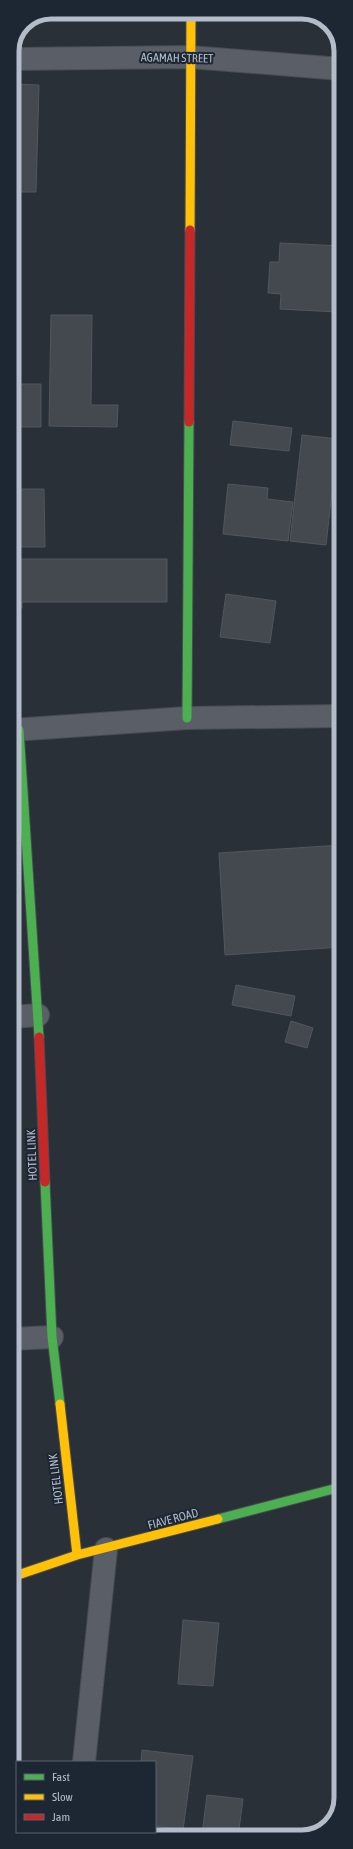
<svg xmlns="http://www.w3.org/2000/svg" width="353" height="1849" viewBox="0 0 353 1849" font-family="'Asap Condensed',sans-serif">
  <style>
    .building { fill: #444950; stroke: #52575f }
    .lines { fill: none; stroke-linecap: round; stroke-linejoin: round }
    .street-casing { stroke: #484c53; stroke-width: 24 }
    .fast-casing { stroke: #484c53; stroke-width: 11 }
    .slow-casing { stroke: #484c53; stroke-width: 11 }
    .jam-casing { stroke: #484c53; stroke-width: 11 }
    .street { stroke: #5a5e66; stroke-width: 22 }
    .fast { stroke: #4caf50; stroke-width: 9 }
    .slow { stroke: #ffc107; stroke-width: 9 }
    .jam { stroke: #c62828; stroke-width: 9 }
    .labels { text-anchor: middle; stroke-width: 4; stroke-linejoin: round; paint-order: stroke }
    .street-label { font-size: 12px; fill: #b4bcc9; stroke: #1d2633 }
    .rim { fill: none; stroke: #b4bcc9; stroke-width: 5 }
  </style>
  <rect width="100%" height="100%" fill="#2a3038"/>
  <!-- building -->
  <path class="building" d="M12 84 39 85 36 192H12Z
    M280 243 341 246 337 312 280 309 281 294 268 293 270 262H279Z
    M51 315H92L91 405H118L117 427 49 426Z
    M12 384H41V427H12Z
    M233 421 292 428 289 451 230 445Z
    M302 435 338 439 326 545 290 541Z
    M228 484 268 488 267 499 293 502 288 541 223 534Z
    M14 489H44L45 547H12V504H14Z
    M12 559H167V602H22V608H12Z
    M226 594 276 601 270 643 220 637Z
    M341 845V947L225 955 219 853Z
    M236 985 295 996 291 1016 232 1005Z
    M291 1021 313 1028 307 1048 285 1042Z
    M183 1620 219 1623 213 1686 178 1684Z
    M142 1750 193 1756 183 1830 155 1826V1762H141Z
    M207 1795 243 1799 238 1837 202 1834Z"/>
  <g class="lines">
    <!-- street casing -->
    <g class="street-casing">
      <path id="street" d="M12 59 190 57 341 69
        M12 730 187 718 341 716
        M12 1017 38 1015
        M12 1339 52 1337
        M84 1762 106 1549
        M68 1837 69 1832"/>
    </g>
    <!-- fast casing -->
    <g class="fast-casing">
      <path id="fast" d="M187 718 189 422
        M19 730 39 1037
        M45 1182 52 1337 60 1404
        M218 1519 341 1487"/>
    </g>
    <!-- slow casing -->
    <g class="slow-casing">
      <path id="slow" d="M190 230 191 12
        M60 1404 77 1555
        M12 1577 77 1555 218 1519"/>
    </g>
    <!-- jam casing -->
    <g class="jam-casing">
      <path id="jam" d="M189 422 190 230
        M39 1037 45 1182"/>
    </g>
    <!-- street -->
    <use href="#street" class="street"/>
    <!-- fast -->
    <use href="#fast" class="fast"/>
    <!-- slow -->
    <use href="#slow" class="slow"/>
    <!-- jam -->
    <use href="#jam" class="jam"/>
  </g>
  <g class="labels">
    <!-- street labels -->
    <g class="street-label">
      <text transform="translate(177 58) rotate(1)" y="4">AGAMAH STREET</text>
      <text transform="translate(32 1155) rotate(-92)" y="4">HOTEL LINK</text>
      <text transform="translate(56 1479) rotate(-97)" y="4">HOTEL LINK</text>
      <text transform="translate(173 1519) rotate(-15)" y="4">FIAVE ROAD</text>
    </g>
  </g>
  <!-- crop -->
  <path d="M0 0H353V1849H0ZM51 19H302A32 32 0 0 1 334 51V1798A32 32 0 0 1 302 1830H51A32 32 0 0 1 19 1798V51A32 32 0 0 1 51 19Z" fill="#1d2633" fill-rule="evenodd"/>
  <path class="rim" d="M51 19H302A32 32 0 0 1 334 51V1798A32 32 0 0 1 302 1830H51A32 32 0 0 1 19 1798V51A32 32 0 0 1 51 19Z"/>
  <!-- legend -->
  <rect x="16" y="1761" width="140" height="72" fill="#1d2633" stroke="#59626f"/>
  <rect x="24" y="1774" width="20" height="6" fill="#4caf50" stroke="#59626f"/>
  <text x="52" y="1781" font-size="12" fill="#b4bcc9">Fast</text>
  <rect x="24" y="1794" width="20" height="6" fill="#ffc107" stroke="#59626f"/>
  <text x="52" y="1801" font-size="12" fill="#b4bcc9">Slow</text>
  <rect x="24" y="1814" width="20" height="6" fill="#c62828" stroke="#59626f"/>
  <text x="52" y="1821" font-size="12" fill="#b4bcc9">Jam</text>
</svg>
